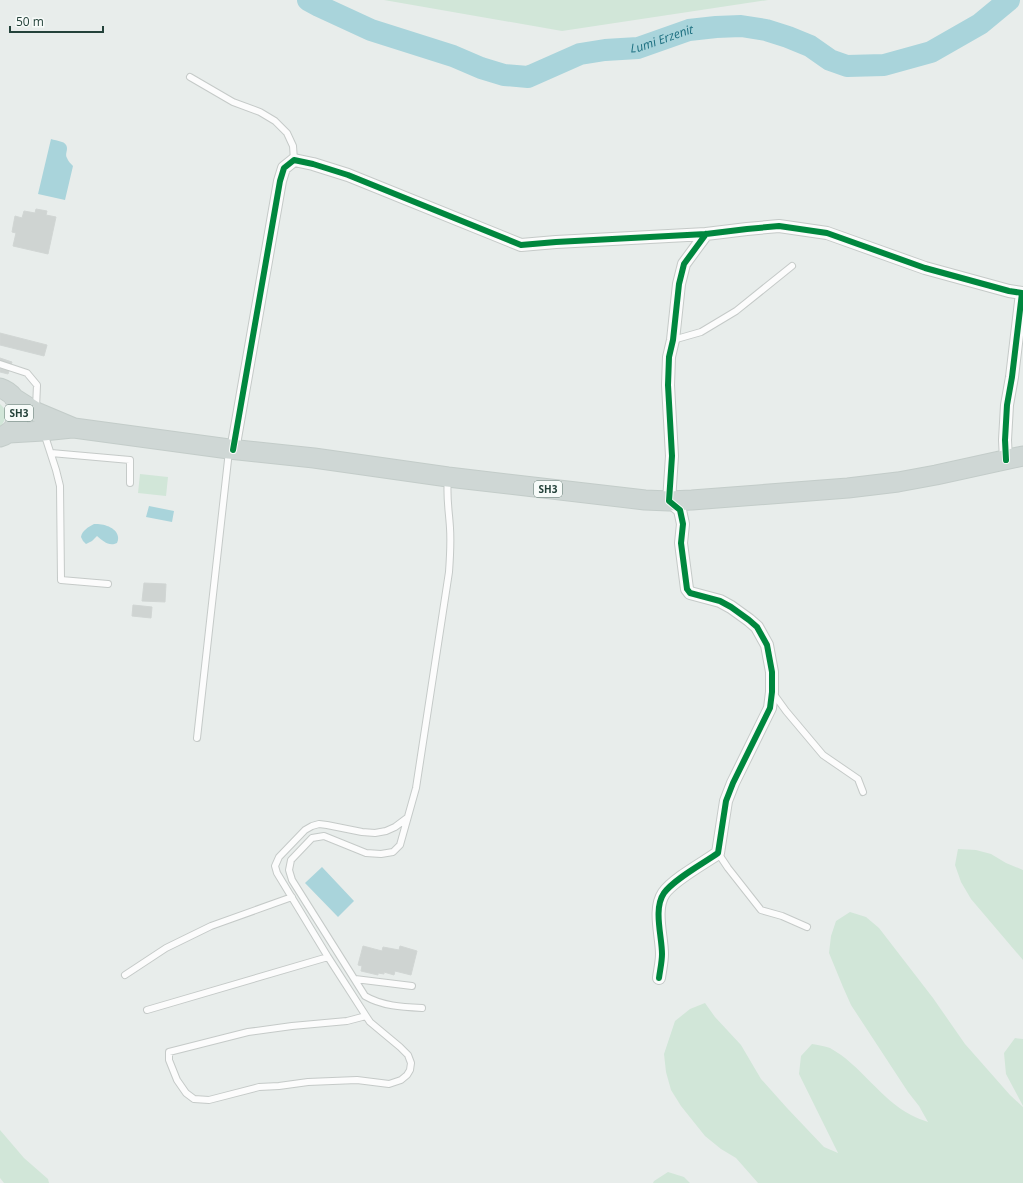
<svg xmlns="http://www.w3.org/2000/svg" width="1023" height="1183" viewBox="0 0 1023 1183" font-family="'Open Sans',sans-serif">
  <style>
    .green { fill: #d1e6d8 }
    .water { fill: #a9d4db }
    .lines { fill: none; stroke-linecap: round; stroke-linejoin: round }
    .river { stroke: #a9d4db; stroke-width: 22 }
    .building { fill: #cfd4d2; stroke: #d1d6d4 }
    .service-casing { stroke: #c5cac8; stroke-width: 8 }
    .minor-casing { stroke: #c5cac8; stroke-width: 14 }
    .primary-casing { stroke: #c3ccc9; stroke-width: 21 }
    .service { stroke: #fcfcfc; stroke-width: 6 }
    .minor { stroke: #fcfcfc; stroke-width: 12 }
    .primary { stroke: #cfd7d5; stroke-width: 19 }
    .cycleway-casing { stroke: #f7fbf9; stroke-width: 8 }
    .cycleway { stroke: #00873e; stroke-width: 6 }
    .labels { text-anchor: middle; stroke-width: 4; stroke-linejoin: round; paint-order: stroke }
    .shield { fill: #f7fbf9; stroke: #637a73; stroke-width: 1 }
    .shield-label { font-size: 10px; font-weight: bold; fill: #24423a }
    .water-label { font-size: 12px; font-style: italic; fill: #1c6f80; stroke: #f7fbf9 }
  </style>
  <rect width="100%" height="100%" fill="#e8edeb"/>
  <!-- green -->
  <path class="green" d="M384 0H768L562 31Z
    M0 404C8 411 7 419 0 427Z
    M140 474 168 477 166 496 138 493Z
    M958 849 976 850 991 854 1006 863 1023 870V960L971 899 961 882 955 865Z
    M850 912 866 917 879 928 933 998 965 1044 1010 1095 1023 1107V1183H758L736 1158 721 1149 705 1136 681 1106 671 1090 666 1072 664 1054 675 1021 690 1009 705 1003 715 1017 741 1045 761 1079 787 1108 824 1147 838 1153 799 1074 801 1056 812 1044C818 1045 825 1046 830 1048 861 1065 880 1099 911 1115 916 1118 923 1120 928 1122L919 1106 908 1092 851 1005 843 987 829 953 831 936 836 921Z
    M1015 1038 1023 1039V1106L1006 1074 1004 1053Z
    M0 1130 24 1158 48 1179 49 1183H4L0 1178Z
    M668 1172 684 1177 690 1183H653L654 1181Z"/>
  <!-- water -->
  <path class="water" d="M51 139C57 141 67 141 67 148 67 152 65 155 67 158 68 161 71 164 73 166L65 200 38 194Z
    M149 506 174 511 172 522 146 517Z
    M94 524C104 523 123 529 117 543 109 547 103 541 97 536L92 541 86 544 83 541 81 537C82 531 88 527 94 524Z
    M322 867 354 901 338 917 305 883Z"/>
  <g class="lines">
    <!-- river -->
    <path class="river" id="s1" d="M308 0 319 6 371 30 453 56 481 68 504 75 528 77 580 54 605 50 638 48 689 30 716 27 741 26 766 30 788 37 810 46 830 60 847 66 884 65 931 52 980 24 1009 0"/>
  </g>
  <!-- building -->
  <path class="building" d="M36 209 47 211 46 215 56 217 48 254 13 246 16 233 12 232 15 216 22 218 24 211 35 213Z
    M0 333 47 345 44 356 0 345Z
    M0 358 12 362 8 374 0 372Z
    M144 583 166 584 165 602 142 601Z
    M133 605 152 607 151 618 132 616Z
    M363 946 382 951 383 947 399 950 400 946 417 951 411 975 395 971 394 975 384 972V974L378 973V975L361 971 362 966 358 965Z"/>
  <g class="lines">
    <!-- service casing -->
    <g class="service-casing">
      <path id="service" d="M190 77 233 102 260 112 275 121 287 133 293 146 294 160
        M673 340 701 332 736 311 792 266
        M0 364 27 373 37 385 36 408
        M44 433 56 470 60 486 61 580 108 584
        M51 453 130 460V483
        M773 693 786 711 823 755 858 779 863 792
        M197 738 229 451
        M718 853 728 868 761 910 782 916 807 927
        M125 975 166 948 211 926 292 897
        M355 979 412 986
        M422 1008C402 1007 382 1006 365 996L292 880 289 870 291 860 312 838 324 836 366 853 381 854 393 852 400 845 416 788 449 572C450 558 451 543 450 528 449 510 446 497 448 478
        M147 1010 328 957
        M366 1016 347 1021 292 1026 248 1032 169 1052V1060L177 1080 186 1093 194 1099 209 1100 259 1087 279 1086 308 1082 357 1080 389 1084 401 1080 407 1075 410 1070 411 1063 408 1055 400 1047 370 1022 366 1016 328 957 277 873 275 866 279 857 305 830 312 826 319 824 327 825 362 832 375 833 386 831 395 827 407 818"/>
    </g>
    <!-- minor casing -->
    <g class="minor-casing">
      <path id="minor" d="M233 450 280 181 284 168 294 160 313 164 348 175 521 245 556 242 706 234 747 229 779 226 827 233 925 268 1009 291 1022 293 1012 377 1007 405 1005 440 1006 460
        M659 978C660 970 662 962 662 954 662 936 653 909 664 893 674 879 704 863 718 853L726 801 733 783 770 708 772 692V672L767 645 757 627 749 620 731 607 720 601 690 593 687 589 681 543 683 524 680 510 669 501 672 456 668 385 669 357 673 340 679 284 684 264 706 234"/>
    </g>
    <!-- primary casing -->
    <g class="primary-casing">
      <path id="primary" d="M0 388C25 396 25 429 0 437
        M14 398 36 412 74 428 229 449 314 458 448 477 645 500 669 501 692 500 848 488 898 482 936 475 1023 456
        M9 433 43 431 72 428"/>
    </g>
    <!-- service -->
    <use href="#service" class="service"/>
    <!-- minor -->
    <use href="#minor" class="minor"/>
    <!-- primary -->
    <use href="#primary" class="primary"/>
    <!-- cycleway casing -->
    <g class="cycleway-casing">
      <path id="cycleway" d="M233 450 280 181 284 168 294 160 313 164 348 175 521 245 556 242 706 234 747 229 779 226 827 233 925 268 1009 291 1022 293 1012 377 1007 405 1005 440 1006 460
        M659 978C660 970 662 962 662 954 662 936 653 909 664 893 674 879 704 863 718 853L726 801 733 783 770 708 772 692V672L767 645 757 627 749 620 731 607 720 601 690 593 687 589 681 543 683 524 680 510 669 501 672 456 668 385 669 357 673 340 679 284 684 264 706 234"/>
    </g>
    <!-- cycleway -->
    <use href="#cycleway" class="cycleway"/>
  </g>
  <g class="labels">
    <!-- shield labels -->
    <g class="shield">
      <rect x="5" y="405" width="28" height="16" rx="3"/>
      <rect x="534" y="481" width="28" height="16" rx="3"/>
    </g>
    <g class="shield-label">
      <text x="19" y="417">SH3</text>
      <text x="548" y="493">SH3</text>
    </g>
    <!-- water labels -->
    <g class="water-label">
      <text dy="4" stroke="none"><textPath href="#s1" startOffset="375">Lumi Erzenit</textPath></text>
    </g>
  </g>
  <!-- scale -->
  <path d="M10 26v6h93v-6" fill="none" stroke="#24423a" stroke-width="2"/>
  <text x="16" y="26" font-size="12" fill="#24423a" stroke="#f7fbf9" stroke-width="3" paint-order="stroke">50 m</text>
</svg>
